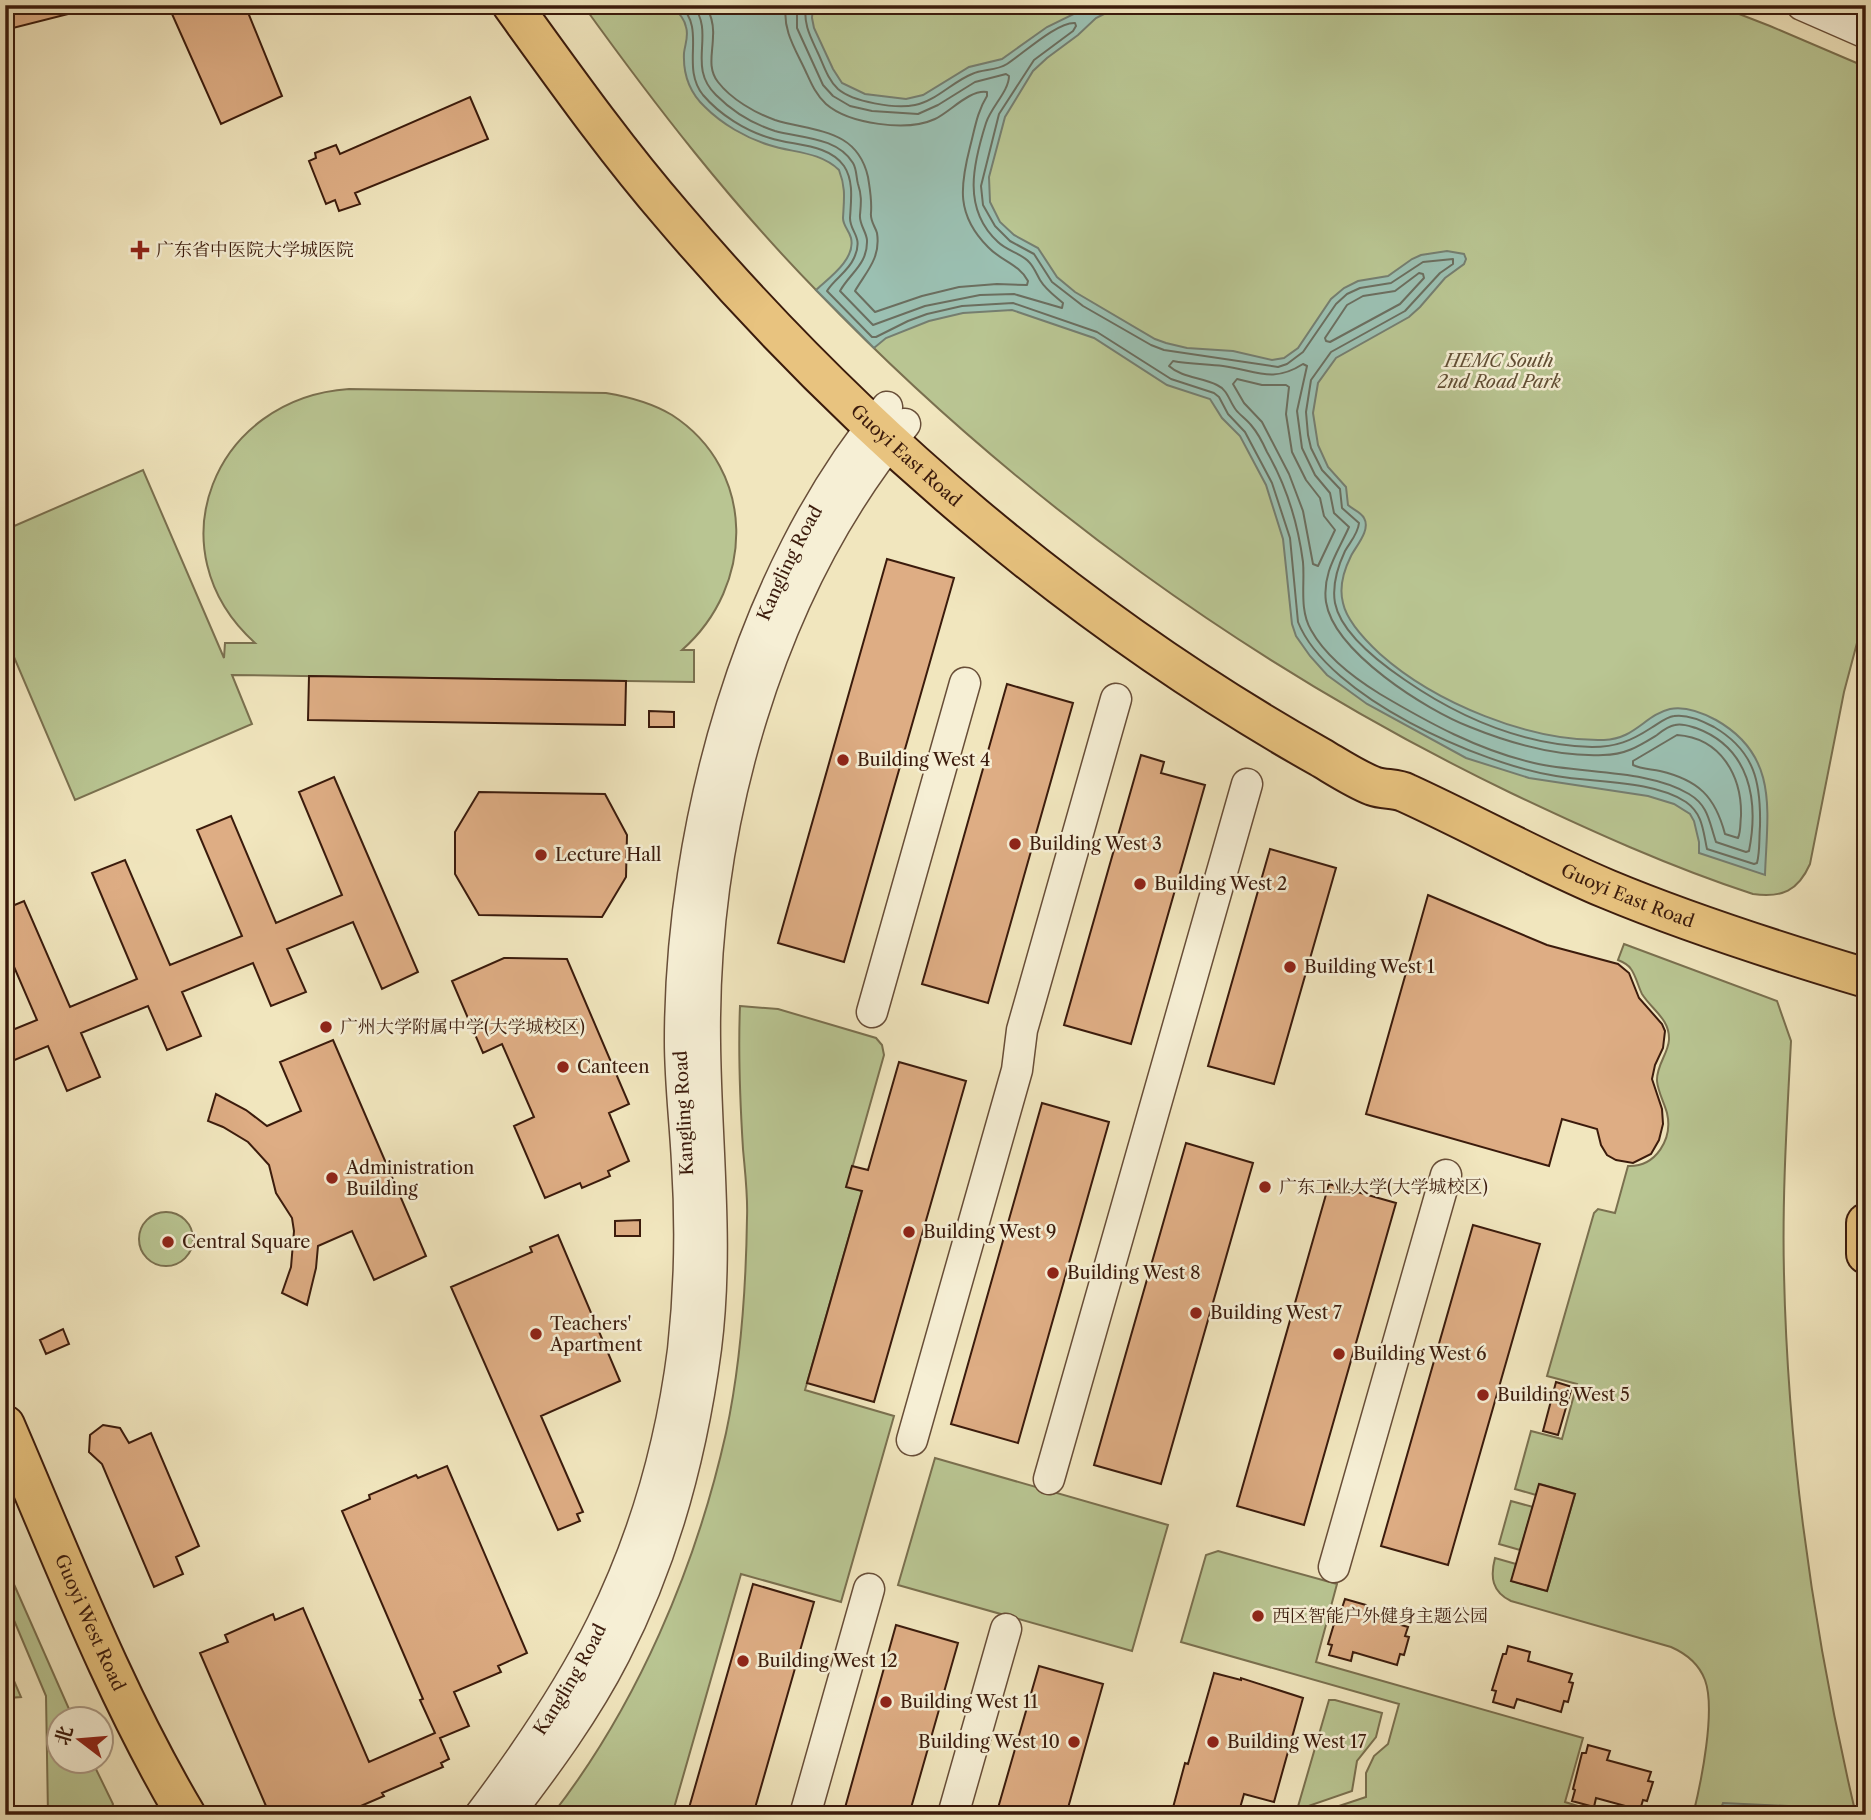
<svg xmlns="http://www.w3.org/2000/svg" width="1871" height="1820" viewBox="0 0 1871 1820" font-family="'Libre Caslon Text','Noto Serif SC',serif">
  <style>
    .green { fill: #b9c592; stroke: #7a704f; stroke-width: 2 }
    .water { fill: #9bc0b2; stroke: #757e70; stroke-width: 2 }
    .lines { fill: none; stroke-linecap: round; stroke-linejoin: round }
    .shore { stroke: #6b6e5f; stroke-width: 2 }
    .building { fill: #dead84; stroke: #3b1b0c; stroke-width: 2 }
    .minor-casing { stroke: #684e38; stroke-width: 33 }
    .major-casing { stroke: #3b1b0c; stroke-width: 42 }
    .minor { stroke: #f6efd5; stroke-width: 30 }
    .major { stroke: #e8c37f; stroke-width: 38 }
    .poi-dot { fill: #8f2418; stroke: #f6efd5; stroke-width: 2.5 }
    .labels { text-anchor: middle; stroke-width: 5; stroke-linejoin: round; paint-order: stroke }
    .poi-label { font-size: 18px; fill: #3b1b0c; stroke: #f6efd5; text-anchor: start }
    .park-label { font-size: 18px; font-style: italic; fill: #614e34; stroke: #f6efd5 }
    .street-label { font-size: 18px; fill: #3b1b0c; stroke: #f6efd5 }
  </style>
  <rect width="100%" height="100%" fill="#f1e6be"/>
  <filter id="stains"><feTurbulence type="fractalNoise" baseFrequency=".00286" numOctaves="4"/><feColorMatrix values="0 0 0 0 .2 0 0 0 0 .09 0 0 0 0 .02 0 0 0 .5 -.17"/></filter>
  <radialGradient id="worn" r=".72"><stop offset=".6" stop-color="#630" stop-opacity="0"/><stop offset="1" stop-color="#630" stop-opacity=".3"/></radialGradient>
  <!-- green -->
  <path class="green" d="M583 5H1716L1770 26 1866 67V609L1844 692 1810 864C1798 891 1782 898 1753 894 1670 867 1589 830 1511 793 1252 668 1015 497 816 290 730 202 655 105 583 5Z
    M349 389 606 393C630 397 652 403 672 415 757 470 755 586 682 650H694V682L232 675 252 724 75 800 5 636V530L143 470 224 658 225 643H255C152 550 214 398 349 389Z
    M1624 944 1777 1001 1791 1041C1787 1119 1782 1196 1784 1274 1788 1457 1814 1637 1856 1815H1831L1829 1808 1723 1804 1719 1815H1693C1701 1783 1716 1710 1705 1680 1699 1664 1687 1654 1671 1647L1511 1601C1492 1592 1490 1577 1495 1558L1516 1564 1512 1581 1547 1591 1575 1494 1540 1484 1536 1495 1515 1489 1531 1431 1562 1439 1577 1384 1547 1376 1594 1213 1598 1209 1615 1213 1628 1166C1656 1167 1673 1139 1667 1113 1664 1102 1658 1092 1657 1081 1656 1066 1668 1054 1669 1040 1670 1019 1652 1010 1642 994 1638 986 1636 976 1631 969 1628 964 1623 962 1618 960Z
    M740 1006 778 1009 876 1038 882 1045 884 1055 847 1186 862 1191 805 1390 894 1416 841 1602 741 1574 672 1815H552C637 1706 696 1567 726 1433 741 1363 746 1289 747 1218 748 1195 745 1172 743 1149 740 1101 738 1054 740 1006Z
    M139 1239a27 27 0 1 1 54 0a27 27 0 1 1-54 0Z
    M935 1458 1168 1525 1132 1651 898 1585Z
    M1511 1501 1533 1507 1520 1550 1499 1544Z
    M1218 1551 1337 1584 1316 1662 1583 1738 1565 1802 1607 1815H1312L1366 1797V1773L1374 1756 1388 1744 1399 1704 1181 1642 1206 1555Z
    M5 1564 73 1718H60V1760L92 1761 113 1804 109 1815H48L46 1696 5 1599Z
    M5 1660 21 1697 9 1698 12 1815H5Z
    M1329 1700H1335L1382 1713 1376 1737 1357 1761 1352 1791 1297 1810Z"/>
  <!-- water -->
  <path class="water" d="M671 5H813L812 18 814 28 833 69 842 83 865 94 906 99 923 95 969 67 1002 59 1047 27 1092 5H1122L1096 18 1078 35 1047 58 1033 71 1005 117 989 177 990 202 1000 222 1014 235 1038 248 1057 277 1075 292 1155 339 1166 343 1187 348 1233 351 1272 360 1284 358 1298 348 1331 299 1344 288 1358 281 1388 276 1412 259 1421 255 1447 251 1464 254 1466 259 1464 264 1445 278 1420 307 1409 317 1336 358 1318 383 1313 413 1318 445 1328 467 1346 487 1348 505C1352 509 1361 512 1364 518 1371 530 1356 546 1351 556 1344 570 1339 588 1343 603 1347 622 1366 641 1380 654 1435 703 1530 742 1604 740 1635 739 1645 715 1670 709 1685 706 1703 713 1716 720 1780 756 1767 813 1765 875L1699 853V842L1694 821 1690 814 1674 804 1648 796 1529 778 1466 758 1367 704 1327 675 1310 656 1296 636 1292 624 1283 539 1266 485 1240 436 1222 418 1210 399 1167 385 1094 338 1012 310 963 313 929 321 886 338 874 348 816 290C829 278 856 259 851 238 849 230 843 226 843 218 844 199 846 188 839 170 819 151 793 153 769 145 746 138 722 124 705 107 690 93 683 74 684 53 685 44 689 36 686 27 684 17 677 12 671 5Z
    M1723 1803 1829 1808 1831 1815H1719Z"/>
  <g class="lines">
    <!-- shore -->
    <path class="shore" d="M680 5C707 30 680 66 703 95 720 115 746 131 770 138 793 146 828 143 844 166 854 181 851 201 850 218 850 233 864 236 854 258 848 272 834 279 827 291L872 337H876L908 321 927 314 962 306 1013 303 1097 332 1171 379 1214 393 1219 397 1228 414 1245 432 1272 483 1290 538 1298 622C1328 697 1480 764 1556 776 1595 783 1652 780 1686 802 1703 814 1703 831 1707 849L1754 864 1757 863C1760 852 1759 839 1760 826 1761 783 1755 751 1714 727 1703 721 1687 714 1674 716 1666 717 1658 724 1651 728 1631 741 1616 747 1592 747 1524 745 1460 718 1405 680 1380 663 1341 634 1335 603 1332 586 1338 566 1345 551 1350 542 1358 534 1359 523L1342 508 1340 489 1322 470 1311 448 1308 435 1306 412 1311 380 1331 352 1405 311 1440 273 1453 264V259L1423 262 1391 283 1360 288 1347 294 1336 304 1303 352 1287 364 1278 367 1164 350 1151 345 1083 306 1052 282 1034 254 1010 241 995 226 983 205 981 186 999 114 1034 60 1073 31 1076 26 1075 23C1057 22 1024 53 1007 64 996 71 983 69 972 74 952 82 936 101 915 105 895 109 853 102 838 89 827 79 823 63 817 51 810 36 803 23 806 5
      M693 5C716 34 686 66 716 95 732 111 753 124 775 131 801 138 837 137 853 163 857 170 856 177 858 184 862 196 861 203 860 215 859 224 866 231 867 240 868 264 850 273 840 291L873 325 925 306 980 295 1014 294 1062 308 1063 303C1055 296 1046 290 1040 280 1037 275 1034 267 1029 262 1021 253 1007 251 998 242 962 209 973 164 986 123 991 107 1009 91 1009 76L1006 74 975 82 938 105 918 114 872 111 850 106 833 96 823 85 797 28V5
      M706 5C711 15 714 25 713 36 713 52 707 68 718 82 731 99 755 113 775 120 814 132 857 128 868 177 870 190 872 199 871 213 870 221 875 226 877 233 881 258 866 272 855 291L875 312 922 296 959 287 997 284 1027 285 1028 281C1019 264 1001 261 988 247 956 215 960 186 970 147 975 128 977 112 987 96V92C970 89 950 112 935 119 907 132 849 124 826 104 816 95 811 83 806 72 796 50 782 30 786 5
      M1419 273 1423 274 1424 278 1400 304 1330 342 1326 341 1325 338 1347 305 1363 296 1395 291Z
      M1173 361C1189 364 1206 364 1223 366 1255 370 1272 384 1303 364L1307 366 1297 411 1302 448 1315 475 1330 493 1334 513 1349 527C1338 552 1322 573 1326 602 1334 652 1426 710 1470 727 1512 744 1558 757 1603 755 1625 755 1639 746 1657 735 1662 731 1668 726 1675 725 1682 723 1689 726 1696 728 1750 748 1759 800 1749 851L1746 852 1716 842C1709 822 1709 806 1689 794 1648 769 1580 774 1534 763 1478 750 1429 723 1380 694 1354 678 1326 657 1311 630 1299 609 1305 584 1303 562 1298 524 1286 485 1267 452 1263 443 1257 432 1251 425 1246 419 1240 415 1236 410 1229 401 1228 390 1217 385 1202 377 1182 378 1169 366Z
      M1237 379 1262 385H1286L1289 387 1286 414 1292 452 1306 480 1320 498 1324 516 1335 530 1318 566 1313 564 1303 511 1289 474 1262 422 1244 403 1233 384Z
      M1677 735C1721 738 1742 776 1741 816 1740 824 1741 831 1738 838L1725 834C1715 796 1698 780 1660 771 1651 769 1641 769 1633 765V761Z
      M1726 1815 1730 1811 1823 1815"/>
  </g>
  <!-- building -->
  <path class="building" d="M5 5H79L80 11 5 30Z
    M168 5H245L282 96 221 124Z
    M470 97 488 139 355 193 360 204 339 211 335 200 326 204 309 161 316 158 315 153 336 145 340 154Z
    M887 559 954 578 844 962 778 943Z
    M309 676 626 681 625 725 308 720Z
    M1007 684 1073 703 988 1003 922 984Z
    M649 711 674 712V727H649Z
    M1141 755 1164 762 1161 773 1205 785 1131 1044 1064 1025Z
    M334 777 418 972 382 989 353 922 287 949 306 992 271 1006 253 963 182 992 201 1036 167 1050 148 1006 81 1033 100 1077 67 1091 48 1046 5 1064V1033L37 1020 5 946V909L24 901 70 1007 137 979 92 873 125 860 170 965 242 936 197 830 231 816 276 923 342 895 299 792Z
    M479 792 605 794 627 835 626 877 602 917 479 915 455 874V832Z
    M1270 849 1336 868 1274 1084 1208 1066Z
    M1428 895 1547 945 1618 964 1629 973 1639 998 1662 1024 1665 1031 1663 1048 1655 1065 1652 1079 1662 1109 1663 1124 1659 1140 1651 1154 1633 1163 1616 1160 1607 1155 1601 1145 1597 1129 1562 1119 1549 1166 1366 1114Z
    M504 958 567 959 629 1104 609 1113 629 1161 608 1171 610 1176 582 1188 580 1183 545 1198 514 1126 534 1117 502 1044 483 1053 452 981Z
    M333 1040 426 1256 374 1280 352 1231 318 1246 316 1268 307 1305 282 1293 291 1267 294 1231 292 1218 276 1193 269 1165 248 1142 223 1127 208 1121 216 1094 246 1110 267 1126 301 1111 280 1062Z
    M899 1062 966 1081 874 1402 807 1383 862 1191 846 1187 852 1166 868 1170Z
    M1042 1103 1109 1122 1018 1443 951 1424Z
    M1186 1143 1253 1163 1161 1484 1094 1465Z
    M1329 1184 1396 1203 1304 1525 1237 1506Z
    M640 1220V1236H615V1221Z
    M1473 1225 1540 1244 1448 1565 1381 1546Z
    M558 1235 620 1381 541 1416 583 1512 577 1514 580 1521 558 1530 451 1287 532 1252 530 1247Z
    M63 1329 69 1344 46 1354 40 1340Z
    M1556 1382 1572 1387 1558 1435 1543 1431Z
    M103 1425 120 1428 129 1443 151 1433 199 1546 176 1557 183 1574 154 1587 102 1464 89 1452 90 1435Z
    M447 1466 527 1653 498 1666 501 1672 454 1692 469 1726 440 1738 449 1759 441 1763 443 1767 382 1793 384 1796 356 1808 359 1815H279L276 1809 269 1813 200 1653 228 1642 225 1635 273 1614 275 1620 303 1608 369 1762 435 1733 420 1700 423 1699 342 1511 370 1499 369 1495 416 1475 418 1478Z
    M1539 1484 1575 1494 1547 1591 1511 1581Z
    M753 1584 814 1602 753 1815H687Z
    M1345 1599 1366 1605 1364 1614 1408 1627 1405 1636 1409 1637 1404 1655 1400 1654 1397 1665 1353 1652 1351 1661 1329 1655 1332 1645 1328 1644 1339 1607 1342 1608Z
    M896 1625 958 1643 909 1815H843Z
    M1508 1646 1530 1652 1528 1661 1572 1674 1569 1682 1573 1683 1568 1702 1564 1701 1561 1712 1517 1699 1514 1708 1493 1702 1496 1691 1492 1690 1503 1654H1506Z
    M1039 1666 1103 1684 1066 1815H996Z
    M1214 1673 1241 1680V1678L1303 1698 1274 1802 1244 1794 1238 1815H1171L1185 1763 1188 1764Z
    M1588 1745 1610 1751 1607 1760 1651 1772 1648 1781 1653 1782 1647 1801 1643 1800 1640 1810 1596 1798 1594 1807 1572 1801 1575 1790 1573 1789 1582 1753H1586Z"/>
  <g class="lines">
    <!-- minor casing -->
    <g class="minor-casing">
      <g id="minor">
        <path d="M1802 5 1866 33"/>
        <path d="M872 1012 965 683"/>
        <path d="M912 1440 1017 1070 1022 1030 1116 699"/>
        <path d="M1049 1479 1247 784"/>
        <path d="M1334 1567 1446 1175"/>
        <path id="s1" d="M480 1815C525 1755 569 1691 602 1624 644 1539 671 1444 683 1350 690 1287 691 1225 687 1162 685 1122 680 1082 680 1041 680 828 749 573 887 407"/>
        <path d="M508 1815C547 1764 586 1711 615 1654 664 1559 692 1453 706 1348 719 1246 706 1145 705 1043 702 828 767 591 905 424"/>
        <path d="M805 1815 869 1589"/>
        <path d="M953 1815 1006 1629"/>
      </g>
    </g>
    <!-- major casing -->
    <g class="major-casing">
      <g id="major">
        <path id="s2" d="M512 5C564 77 615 149 673 216 855 430 1075 619 1320 757 1337 767 1355 779 1373 786 1384 790 1396 788 1406 793 1474 824 1538 860 1607 889 1691 924 1779 952 1866 978"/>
        <path d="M1866 1223V1254"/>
        <path id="s3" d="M5 1425C62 1557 113 1692 186 1815"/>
      </g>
    </g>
    <!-- minor -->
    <use href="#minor" class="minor"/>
    <!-- major -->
    <use href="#major" class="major"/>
  </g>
  <!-- markers -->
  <g class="poi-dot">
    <path d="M136.5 239.5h7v7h7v7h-7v7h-7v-7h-7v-7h7z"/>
    <circle cx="843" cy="760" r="7"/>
    <circle cx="1015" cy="844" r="7"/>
    <circle cx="541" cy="855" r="7"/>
    <circle cx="1140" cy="884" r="7"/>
    <circle cx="1290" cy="967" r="7"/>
    <circle cx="326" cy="1027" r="7"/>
    <circle cx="563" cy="1067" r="7"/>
    <circle cx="332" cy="1178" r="7"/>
    <circle cx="1265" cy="1187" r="7"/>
    <circle cx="909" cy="1232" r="7"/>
    <circle cx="168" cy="1242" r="7"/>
    <circle cx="1053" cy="1273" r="7"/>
    <circle cx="1196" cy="1313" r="7"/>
    <circle cx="536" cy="1334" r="7"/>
    <circle cx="1339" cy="1354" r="7"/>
    <circle cx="1483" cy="1395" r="7"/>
    <circle cx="1258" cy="1616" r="7"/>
    <circle cx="743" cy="1661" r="7"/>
    <circle cx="886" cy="1702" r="7"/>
    <circle cx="1074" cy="1742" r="7"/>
    <circle cx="1213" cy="1742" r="7"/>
  </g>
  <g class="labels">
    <!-- poi labels -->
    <g class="poi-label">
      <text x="156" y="256">广东省中医院大学城医院</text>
      <text x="857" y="766">Building West 4</text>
      <text x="1029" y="850">Building West 3</text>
      <text x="555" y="861">Lecture Hall</text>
      <text x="1154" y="890">Building West 2</text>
      <text x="1304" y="973">Building West 1</text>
      <text x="340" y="1033">广州大学附属中学(大学城校区)</text>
      <text x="577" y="1073">Canteen</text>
      <text x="346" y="1174">Administration<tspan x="346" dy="21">Building</tspan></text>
      <text x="1279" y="1193">广东工业大学(大学城校区)</text>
      <text x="923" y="1238">Building West 9</text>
      <text x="182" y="1248">Central Square</text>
      <text x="1067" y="1279">Building West 8</text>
      <text x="1210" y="1319">Building West 7</text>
      <text x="550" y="1330">Teachers'<tspan x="550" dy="21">Apartment</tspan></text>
      <text x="1353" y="1360">Building West 6</text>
      <text x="1497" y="1401">Building West 5</text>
      <text x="1272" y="1622">西区智能户外健身主题公园</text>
      <text x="757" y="1667">Building West 12</text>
      <text x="900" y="1708">Building West 11</text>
      <text x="1060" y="1748" text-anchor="end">Building West 10</text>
      <text x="1227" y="1748">Building West 17</text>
    </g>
    <!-- park labels -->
    <g class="park-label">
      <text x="1499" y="367">HEMC South<tspan x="1499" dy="21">2nd Road Park</tspan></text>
    </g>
    <!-- street labels -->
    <g class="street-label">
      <text dy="6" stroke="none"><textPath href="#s2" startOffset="600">Guoyi East Road</textPath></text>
      <text dy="6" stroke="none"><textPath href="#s1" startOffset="1318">Kangling Road</textPath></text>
      <text dy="6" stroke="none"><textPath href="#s2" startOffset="1452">Guoyi East Road</textPath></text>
      <text transform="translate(684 1113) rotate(-93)" y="6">Kangling Road</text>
      <text dy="6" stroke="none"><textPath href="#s3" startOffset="215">Guoyi West Road</textPath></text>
      <text dy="6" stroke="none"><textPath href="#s1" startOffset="163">Kangling Road</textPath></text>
    </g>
  </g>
  <!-- margin -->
  <rect width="1871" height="1820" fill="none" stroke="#f1e6be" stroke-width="28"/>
  <rect x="7" y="7" width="1857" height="1806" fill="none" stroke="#3b1b0c" stroke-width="3.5"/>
  <rect x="14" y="14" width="1843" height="1792" fill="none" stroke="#3b1b0c" stroke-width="2"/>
  <!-- north arrow -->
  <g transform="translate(80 1740) rotate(286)"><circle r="33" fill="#f6efd5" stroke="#ab9a85" stroke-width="2"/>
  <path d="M0-5L12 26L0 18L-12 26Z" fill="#8f2418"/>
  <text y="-10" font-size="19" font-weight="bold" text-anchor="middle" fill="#3b1b0c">北</text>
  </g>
  <rect width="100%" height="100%" filter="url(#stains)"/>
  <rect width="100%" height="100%" fill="url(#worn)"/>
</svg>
